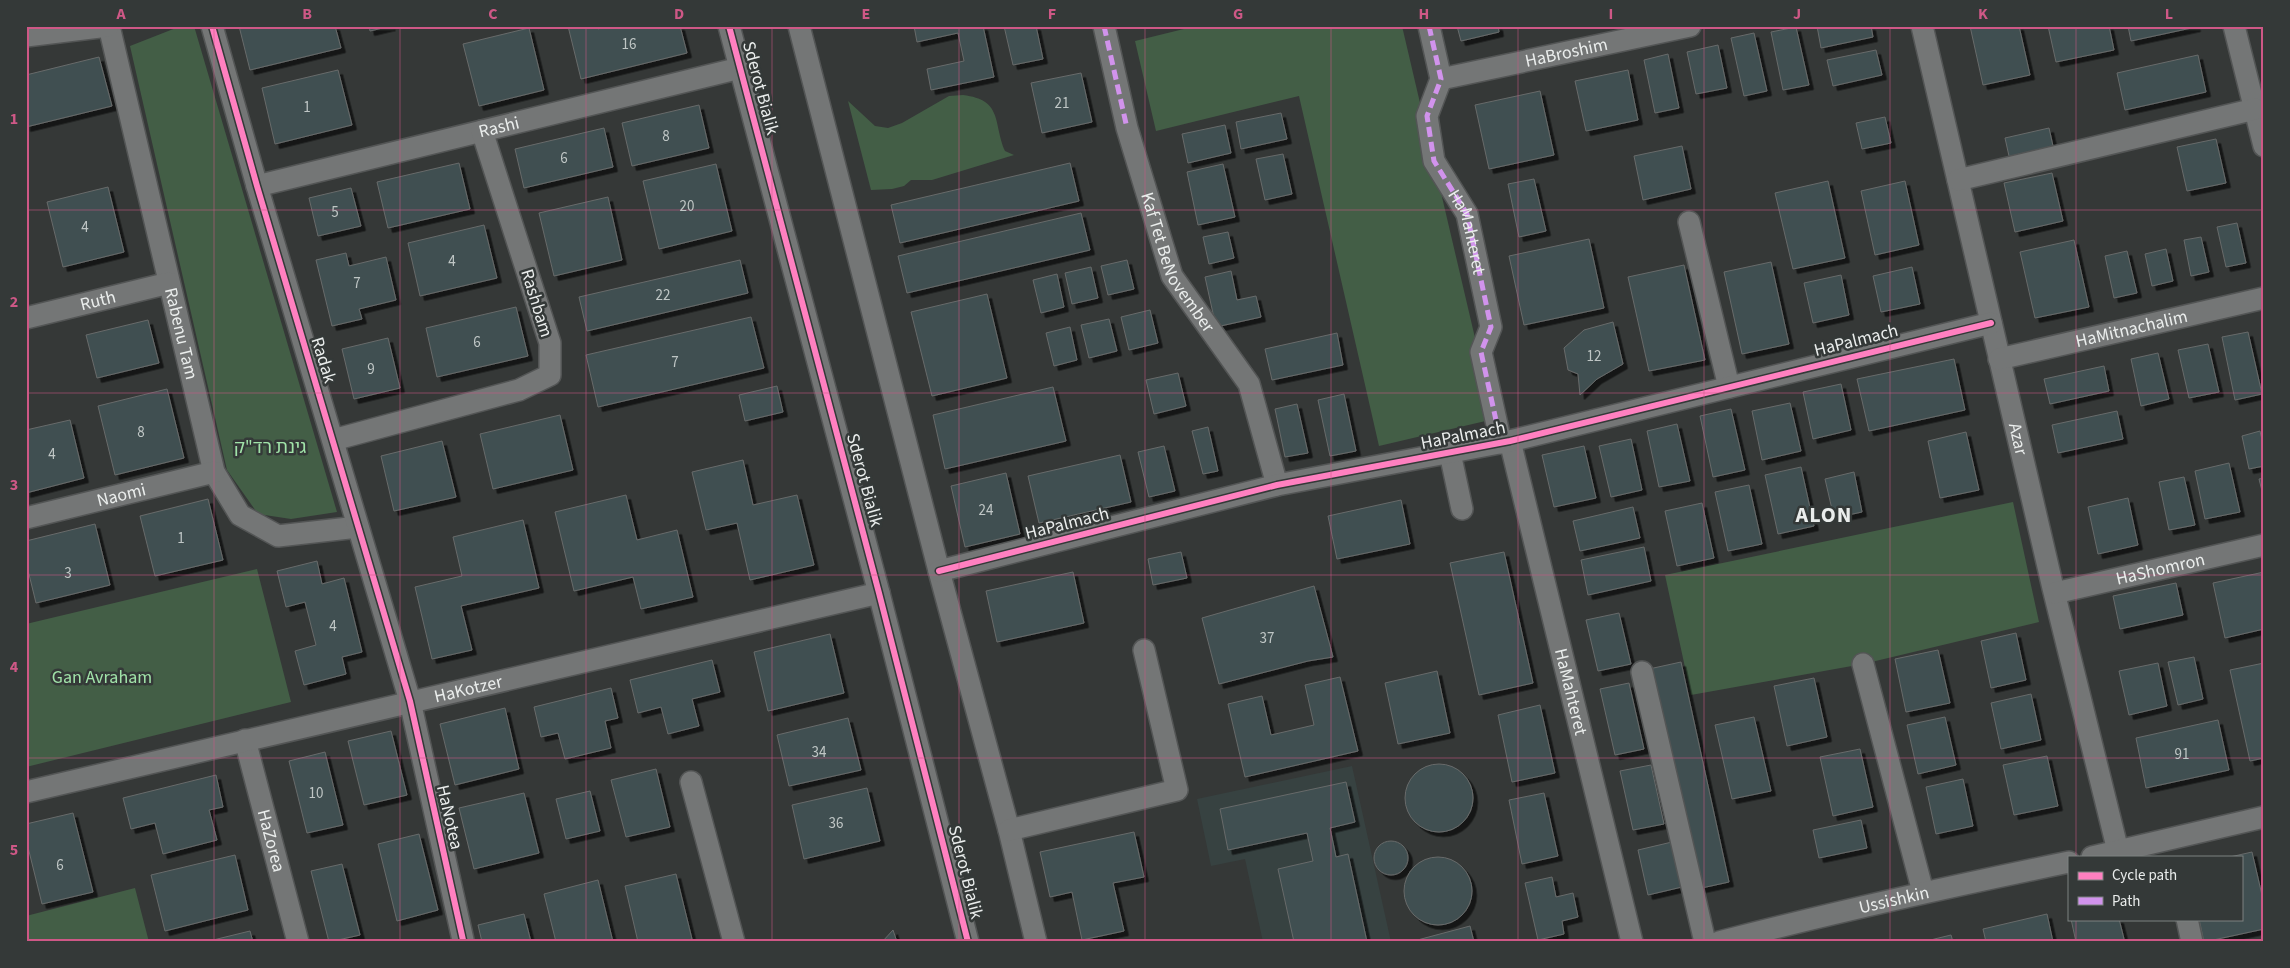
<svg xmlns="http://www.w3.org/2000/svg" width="2290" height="968" viewBox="0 0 2290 968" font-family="'Source Sans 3','Noto Sans Hebrew',sans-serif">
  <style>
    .built { fill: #374241 }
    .green { fill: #435e46 }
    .building { fill: #3f5051; stroke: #686a6a; filter: url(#shadow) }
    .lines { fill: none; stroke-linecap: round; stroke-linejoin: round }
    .minor-casing { stroke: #535555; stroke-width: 24 }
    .minor { stroke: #747676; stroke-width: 21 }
    .quiet { stroke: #d193ec; stroke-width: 5; stroke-dasharray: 10 5; stroke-linecap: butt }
    .cycleway-casing { stroke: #343938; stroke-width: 9 }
    .cycleway { stroke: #ff80c0; stroke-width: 6 }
    .grid { fill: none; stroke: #ce5886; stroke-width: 1; stroke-opacity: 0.55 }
    .labels { text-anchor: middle; stroke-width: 5; stroke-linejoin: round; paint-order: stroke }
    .number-label { font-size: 15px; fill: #bfc6c5 }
    .street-label { font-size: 18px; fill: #eaedec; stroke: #343938 }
    .park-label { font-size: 18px; fill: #a1e3a9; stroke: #343938 }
    .district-label { font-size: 22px; font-weight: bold; letter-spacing: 1px; fill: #eaedec; stroke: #343938 }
    .neatline { fill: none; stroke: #ce5886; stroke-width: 2 }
    .grid-label { font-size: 16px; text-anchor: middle; font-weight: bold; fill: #ce5886 }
  </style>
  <defs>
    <filter id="shadow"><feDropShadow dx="4.5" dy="4.5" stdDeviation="0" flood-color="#0009"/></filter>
  </defs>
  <rect width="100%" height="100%" fill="#353837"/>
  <!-- built -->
  <path class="built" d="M1352 766 1391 942H1263L1245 859 1211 866 1197 799Z"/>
  <!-- green -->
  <path class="green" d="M181 26H194L337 512 291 519 258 514 227 470 130 46Z
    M1196 26H1402L1494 419 1379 446 1299 96 1156 131 1135 41Z
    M963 95C1003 100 993 122 1005 151L1014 155 932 180H911L904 186 892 189 871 190 848 101 875 126 888 128 902 123 949 96Z
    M2013 502 2039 622 1863 664 1691 695 1665 575Z
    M257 569 291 702 26 767V624Z
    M135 888 149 942H26V916Z"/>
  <!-- building -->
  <path class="building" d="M239 26H335L341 48 250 70Z
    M369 26H391L370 31Z
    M568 26H597L598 29 608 26H680L687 53 581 79Z
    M914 26H983L994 77 931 90 927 69 964 61 958 33 917 42Z
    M1004 26H1036L1043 59 1013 65Z
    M1457 26H1498L1499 32 1461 41Z
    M1817 26H1871L1873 37 1821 48Z
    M1970 26H2019L2030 75 1983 85Z
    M2048 26H2109L2114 50 2056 62Z
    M2128 26H2196V27L2131 41Z
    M1796 27 1809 85 1783 90 1771 32Z
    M529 28 544 90 479 106 463 44Z
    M1754 33 1767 91 1744 96 1731 38Z
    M1718 45 1727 88 1696 94 1687 52Z
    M1876 50 1882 75 1833 86 1827 60Z
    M1668 54 1679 108 1655 113 1644 60Z
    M2198 55 2206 92 2125 110 2117 73Z
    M99 57 112 106 26 127V75Z
    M338 70 352 125 275 144 262 88Z
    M1628 70 1638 120 1586 131 1575 81Z
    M1081 73 1092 122 1042 133 1031 83Z
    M1540 91 1554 155 1489 169 1475 105Z
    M699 105 709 148 632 166 622 123Z
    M1281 113 1287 139 1241 149 1236 122Z
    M1885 117 1891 143 1862 149 1856 123Z
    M1225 125 1231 153 1188 163 1182 134Z
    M604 128 613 167 524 188 515 149Z
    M2049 128 2055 155 2011 165 2005 138Z
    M2216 139 2226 183 2187 191 2177 147Z
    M1682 146 1691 189 1643 200 1634 156Z
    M1283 154 1292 194 1265 200 1256 159Z
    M459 163 470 209 388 228 377 182Z
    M1070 163 1079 201 900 243 891 205Z
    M716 164 732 231 659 249 643 181Z
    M1223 164 1235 217 1198 225 1187 172Z
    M2052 173 2063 221 2015 232 2004 183Z
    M1534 179 1546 231 1519 237 1508 184Z
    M1828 181 1845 258 1793 269 1775 193Z
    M1905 181 1919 245 1875 255 1861 191Z
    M108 187 124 252 63 267 47 202Z
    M351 188 361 226 318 236 309 198Z
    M608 197 622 260 554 276 539 213Z
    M1081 213 1090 250 907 293 898 256Z
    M2237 223 2246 263 2226 267 2217 227Z
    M484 225 497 278 420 296 408 243Z
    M1228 232 1234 258 1209 264 1203 237Z
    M2201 237 2209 272 2191 276 2184 240Z
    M1589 239 1604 308 1524 325 1509 256Z
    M2074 240 2089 307 2035 318 2020 252Z
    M2166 249 2173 281 2152 286 2145 254Z
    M2127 251 2137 293 2114 298 2105 256Z
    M346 253 349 266 386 257 396 300 359 309 362 319 332 326 316 260Z
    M740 260 748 293 587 331 579 297Z
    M1127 260 1134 289 1108 295 1101 266Z
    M1771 262 1789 344 1742 354 1724 272Z
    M1684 265 1705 360 1649 371 1628 277Z
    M1091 267 1098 298 1072 304 1065 273Z
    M1912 267 1920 304 1881 312 1873 276Z
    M1231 271 1237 300 1256 296 1261 317 1216 327 1205 277Z
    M1057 274 1064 307 1041 313 1033 280Z
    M1841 275 1849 315 1813 323 1804 283Z
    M987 294 1007 378 932 396 911 312Z
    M516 307 528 356 437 377 426 328Z
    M1150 310 1158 343 1129 350 1121 317Z
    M751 317 764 368 598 407 586 355Z
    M1109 319 1117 351 1089 358 1081 325Z
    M148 320 159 363 97 378 86 335Z
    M1613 322 1623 364 1597 379 1580 395 1578 374 1568 370 1564 348 1584 330Z
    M1070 327 1077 360 1054 366 1046 333Z
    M2248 332 2262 394 2235 400 2222 337Z
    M1337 333 1343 365 1272 380 1265 349Z
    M388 338 400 388 354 399 342 349Z
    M2208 344 2219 392 2189 398 2178 350Z
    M2158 353 2169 399 2141 406 2131 359Z
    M1954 359 1965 410 1869 431 1857 379Z
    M2104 366 2109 391 2050 404 2044 379Z
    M1178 373 1186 406 1154 414 1146 380Z
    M1841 384 1851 430 1813 439 1803 392Z
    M777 386 783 412 745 421 739 395Z
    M1053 387 1066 441 945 469 933 415Z
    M167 389 184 458 115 475 98 406Z
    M1344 394 1356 451 1330 456 1318 400Z
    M1790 403 1801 451 1762 460 1752 411Z
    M1297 404 1308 453 1285 457 1275 409Z
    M1731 409 1745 470 1713 477 1700 416Z
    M2117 411 2123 439 2058 453 2052 425Z
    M560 415 573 470 493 489 480 434Z
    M70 420 84 478 26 493V430Z
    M1677 424 1690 481 1659 487 1647 431Z
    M1208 427 1218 471 1203 474 1192 431Z
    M2260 431 2264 449V466L2249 469 2242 436Z
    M1966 432 1979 490 1940 498 1928 441Z
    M1631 439 1642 490 1611 497 1599 446Z
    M442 441 456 497 394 511 381 456Z
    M1164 446 1175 491 1149 497 1138 452Z
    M1584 446 1596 498 1554 507 1542 455Z
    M1120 455 1131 502 1039 523 1028 476Z
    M743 460 753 505 797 495 814 565 750 580 737 523 706 530 692 472Z
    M2229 463 2240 512 2205 519 2195 471Z
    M1801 467 1814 526 1778 534 1765 475Z
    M1854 472 1862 512 1834 518 1825 479Z
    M1006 473 1020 534 965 547 951 486Z
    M2184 477 2195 525 2169 530 2159 482Z
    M2264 478V499L2259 479Z
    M1749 485 1762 544 1728 551 1715 492Z
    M626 495 637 540 677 530 693 597 641 609 633 577 574 591 555 512Z
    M2128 498 2138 545 2098 554 2088 507Z
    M208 499 223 560 155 576 140 516Z
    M1401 500 1410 544 1337 559 1328 516Z
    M1702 503 1714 558 1677 566 1665 511Z
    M1633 507 1640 538 1580 551 1573 521Z
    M523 520 539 588 461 606 472 650 432 659 415 587 462 576 453 537Z
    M95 524 110 585 36 603 26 562V541Z
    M1644 547 1651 581 1588 595 1581 560Z
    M1181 552 1187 578 1153 585 1148 559Z
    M1504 552 1533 683 1479 695 1450 563Z
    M317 561 322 584 344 578 362 652 342 657 346 674 304 685 295 651 316 645 305 602 286 607 277 571Z
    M1073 572 1084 623 997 642 986 591Z
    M2264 572V629L2225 638 2213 583Z
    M2176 583 2183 615 2120 629 2113 596Z
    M1314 586 1333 657 1308 661 1219 684 1202 618Z
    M1619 613 1631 664 1598 671 1586 620Z
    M2016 633 2026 680 1991 688 1981 641Z
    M830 634 844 693 768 711 754 652Z
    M1938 650 1950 703 1906 712 1895 659Z
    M2194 657 2203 699 2178 705 2168 662Z
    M712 660 720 692 692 699 699 726 668 734 661 707 638 713 630 680Z
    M1681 662 1729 882 1697 889 1649 669Z
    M2158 663 2167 706 2129 715 2119 671Z
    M2264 663V758L2250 761 2230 670Z
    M1437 671 1450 733 1398 744 1385 683Z
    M1340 677 1358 751 1245 777 1228 704 1262 696 1271 735 1314 725 1305 685Z
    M1814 678 1827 737 1787 746 1774 686Z
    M1629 683 1644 749 1615 755 1600 689Z
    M611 688 618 718 605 721 611 748 565 759 558 733 541 737 534 707Z
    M2031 694 2041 740 2001 749 1991 703Z
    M1540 705 1555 773 1512 782 1498 715Z
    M505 708 519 769 455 785 440 724Z
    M1754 717 1771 791 1732 799 1715 725Z
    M1945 717 1956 765 1918 774 1907 725Z
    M848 718 861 770 789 786 777 735Z
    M2218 720 2229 770 2146 788 2136 738Z
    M391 731 407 795 364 805 348 741Z
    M1860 749 1873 807 1833 816 1820 757Z
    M325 752 343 825 307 833 289 761Z
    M2047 756 2058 806 2014 815 2003 765Z
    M1405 798a34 34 0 1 1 68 0a34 34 0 1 1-68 0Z
    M1651 765 1664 824 1633 830 1620 771Z
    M656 769 670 827 626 837 611 780Z
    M216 775 223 807 209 810 217 840 163 854 155 823 131 829 123 798Z
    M1963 779 1973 826 1936 834 1926 787Z
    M1346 782 1355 822 1330 828 1336 857 1348 854 1367 942H1294L1278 869 1313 861 1307 833 1228 850 1220 809Z
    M867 788 880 841 804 859 792 805Z
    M590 791 600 831 566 839 556 799Z
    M524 793 539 853 474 869 459 808Z
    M1544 793 1558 856 1522 864 1509 800Z
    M73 813 93 892 42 904 26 839V824Z
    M1861 820 1867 848 1819 858 1813 830Z
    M1134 832 1144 877 1113 883 1124 931 1082 940 1072 892 1050 897 1040 852Z
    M419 834 438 910 397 921 378 844Z
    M1374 858a17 17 0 1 1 34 0a17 17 0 1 1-34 0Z
    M1672 842 1682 887 1648 895 1638 850Z
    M2252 852 2264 904V929L2204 942 2199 919H2241V857H2230Z
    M235 855 248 910 165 931 151 875Z
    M1404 891a34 34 0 1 1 68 0a34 34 0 1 1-68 0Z
    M342 864 360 935 329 942 311 871Z
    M676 874 692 939 679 942H638L625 886Z
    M1552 877 1556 897 1573 893 1578 917 1562 921 1564 934 1538 940 1525 883Z
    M598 880 613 942H556L544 894Z
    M524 914 531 942H482L478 925Z
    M2047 914 2053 942H1986L1983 929Z
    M2071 919H2119L2124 939 2114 942H2076Z
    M1470 926 1474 942H1410Z
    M893 930 897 942H882Z
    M250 931 253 942H205Z
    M1951 935 1953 942H1922Z"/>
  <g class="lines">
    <!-- minor casing -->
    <g class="minor-casing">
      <g id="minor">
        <path id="s1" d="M109 26 214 472 240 515 278 536 358 527"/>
        <path d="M212 26 257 186 410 701 463 940"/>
        <path d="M729 26 879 593 968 942"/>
        <path d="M799 26 939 571 1009 830 1036 942"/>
        <path id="s2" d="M1104 26 1127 128 1172 276 1249 384 1277 485"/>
        <path d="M1429 26 1441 79 1427 116 1434 161 1467 214 1491 327 1481 352 1501 443"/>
        <path id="s3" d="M1922 26 2053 588 2118 851"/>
        <path d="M2234 26 2264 146"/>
        <path d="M26 36 108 26"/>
        <path id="s4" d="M1441 79 1690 26"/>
        <path d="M1958 180 2255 109"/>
        <path id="s5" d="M257 186 740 68"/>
        <path d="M1689 222 1729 387"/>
        <path id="s6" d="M26 318 169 283"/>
        <path id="s7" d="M1999 359 2264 298"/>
        <path d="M333 440 519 390 550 375V343L482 131"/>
        <path id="s8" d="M1510 441 1632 942"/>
        <path d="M1450 453 1462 509"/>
        <path id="s9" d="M26 518 214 472"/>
        <path d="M939 571 1277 485 1510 441 1991 323"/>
        <path id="s10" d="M2055 593 2264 545"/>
        <path d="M1863 664 1923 892"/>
        <path d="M1642 672 1705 942"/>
        <path id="s11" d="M245 740 298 942"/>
        <path d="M691 782 734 942"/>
        <path id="s12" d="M26 792 879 593"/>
        <path d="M1009 830 1177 790 1144 650"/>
        <path d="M2092 857 2264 817"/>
        <path d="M2187 919 2192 942"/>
        <path id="s13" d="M1719 942C1835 912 1952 886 2069 862"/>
      </g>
    </g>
    <!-- minor -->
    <use href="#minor" class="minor"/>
    <!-- quiet -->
    <g class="quiet">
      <path d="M1104 26 1127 128"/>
      <path id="s14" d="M1429 26 1441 79 1427 116 1434 161 1467 214 1491 327 1481 352 1501 443"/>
    </g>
    <!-- cycleway casing -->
    <g class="cycleway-casing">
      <path id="cycleway" d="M212 26 257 186 410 701 463 940
        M729 26 879 593 968 942
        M939 571 1277 485 1510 441 1991 323"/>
    </g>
    <!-- cycleway -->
    <use href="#cycleway" class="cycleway"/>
  </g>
  <!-- grid -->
  <path class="grid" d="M214 26V942M400 26V942M586 26V942M772 26V942M959 26V942M1145 26V942M1331 26V942M1518 26V942M1704 26V942M1890 26V942M2076 26V857M26 210H2264M26 393H2264M26 575H2264M26 758H2264M2076 919V942"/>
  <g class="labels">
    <!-- number labels -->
    <g class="number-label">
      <text x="629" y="49">16</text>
      <text x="1062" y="108">21</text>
      <text x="307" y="112">1</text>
      <text x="666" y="141">8</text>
      <text x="564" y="163">6</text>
      <text x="687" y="211">20</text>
      <text x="335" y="217">5</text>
      <text x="85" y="232">4</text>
      <text x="452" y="266">4</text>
      <text x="357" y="288">7</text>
      <text x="663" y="300">22</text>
      <text x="477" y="347">6</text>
      <text x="1594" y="361">12</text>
      <text x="675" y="367">7</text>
      <text x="371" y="374">9</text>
      <text x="141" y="437">8</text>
      <text x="52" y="459">4</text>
      <text x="986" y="515">24</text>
      <text x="181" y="543">1</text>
      <text x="68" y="578">3</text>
      <text x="333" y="631">4</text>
      <text x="1267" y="643">37</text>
      <text x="819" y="757">34</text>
      <text x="2182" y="759">91</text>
      <text x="316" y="798">10</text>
      <text x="836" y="828">36</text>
      <text x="60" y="870">6</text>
    </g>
    <!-- street labels -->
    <g class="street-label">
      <text dy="6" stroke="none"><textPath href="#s4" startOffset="128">HaBroshim</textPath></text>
      <text transform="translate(761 88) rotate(75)" y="6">Sderot Bialik</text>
      <text dy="6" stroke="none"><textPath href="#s5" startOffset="249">Rashi</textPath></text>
      <text dy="6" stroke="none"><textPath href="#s14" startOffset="219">HaMahteret</textPath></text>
      <text dy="6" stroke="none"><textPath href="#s2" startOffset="249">Kaf Tet BeNovember</textPath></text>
      <text dy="6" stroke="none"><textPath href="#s6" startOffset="74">Ruth</textPath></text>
      <text transform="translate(537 303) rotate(73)" y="6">Rashbam</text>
      <text dy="6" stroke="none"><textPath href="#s7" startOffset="136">HaMitnachalim</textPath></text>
      <text dy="6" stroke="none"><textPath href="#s1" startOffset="316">Rabenu Tam</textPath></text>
      <text transform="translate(1856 340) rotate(-14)" y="6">HaPalmach</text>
      <text transform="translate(324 360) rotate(73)" y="6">Radak</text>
      <text transform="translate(1463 435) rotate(-11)" y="6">HaPalmach</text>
      <text dy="6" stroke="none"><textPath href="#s3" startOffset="424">Azar</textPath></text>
      <text transform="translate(865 480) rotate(75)" y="6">Sderot Bialik</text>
      <text dy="6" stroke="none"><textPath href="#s9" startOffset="98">Naomi</textPath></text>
      <text transform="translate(1067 523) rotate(-14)" y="6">HaPalmach</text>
      <text dy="6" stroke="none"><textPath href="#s10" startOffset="108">HaShomron</textPath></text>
      <text dy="6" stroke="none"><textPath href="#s12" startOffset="454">HaKotzer</textPath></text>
      <text dy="6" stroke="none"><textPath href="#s8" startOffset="258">HaMahteret</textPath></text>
      <text transform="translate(450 817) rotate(77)" y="6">HaNotea</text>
      <text dy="6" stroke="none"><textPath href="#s11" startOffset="104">HaZorea</textPath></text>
      <text transform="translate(966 872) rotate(76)" y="6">Sderot Bialik</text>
      <text dy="6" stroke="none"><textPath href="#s13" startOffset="180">Ussishkin</textPath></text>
    </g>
    <!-- park labels -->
    <g class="park-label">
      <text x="270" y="453">גינת רד"ק</text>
      <text x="102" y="683">Gan Avraham</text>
    </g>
    <!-- district labels -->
    <g class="district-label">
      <text x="1824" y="522">ALON</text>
    </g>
  </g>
  <!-- border -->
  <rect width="2290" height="968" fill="none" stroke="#343938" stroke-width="55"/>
  <!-- legend -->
  <rect x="2068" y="856" width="175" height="65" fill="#343938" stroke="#7d8180"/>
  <rect x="2078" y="872" width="25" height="8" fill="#ff80c0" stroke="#7d8180"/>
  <text x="2112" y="880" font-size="15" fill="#eaedec">Cycle path</text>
  <rect x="2078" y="897" width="25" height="8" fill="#d193ec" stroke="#7d8180"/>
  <text x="2112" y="906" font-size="15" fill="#eaedec">Path</text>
  <rect x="28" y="28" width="2234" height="912" class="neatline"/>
  <g class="grid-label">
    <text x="121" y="19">A</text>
    <text x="307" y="19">B</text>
    <text x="493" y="19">C</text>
    <text x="679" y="19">D</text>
    <text x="866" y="19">E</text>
    <text x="1052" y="19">F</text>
    <text x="1238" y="19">G</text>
    <text x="1424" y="19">H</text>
    <text x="1611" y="19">I</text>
    <text x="1797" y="19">J</text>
    <text x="1983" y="19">K</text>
    <text x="2169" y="19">L</text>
    <text x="14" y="124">1</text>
    <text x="14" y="307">2</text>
    <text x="14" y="490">3</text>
    <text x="14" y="672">4</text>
    <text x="14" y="855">5</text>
  </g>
</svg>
